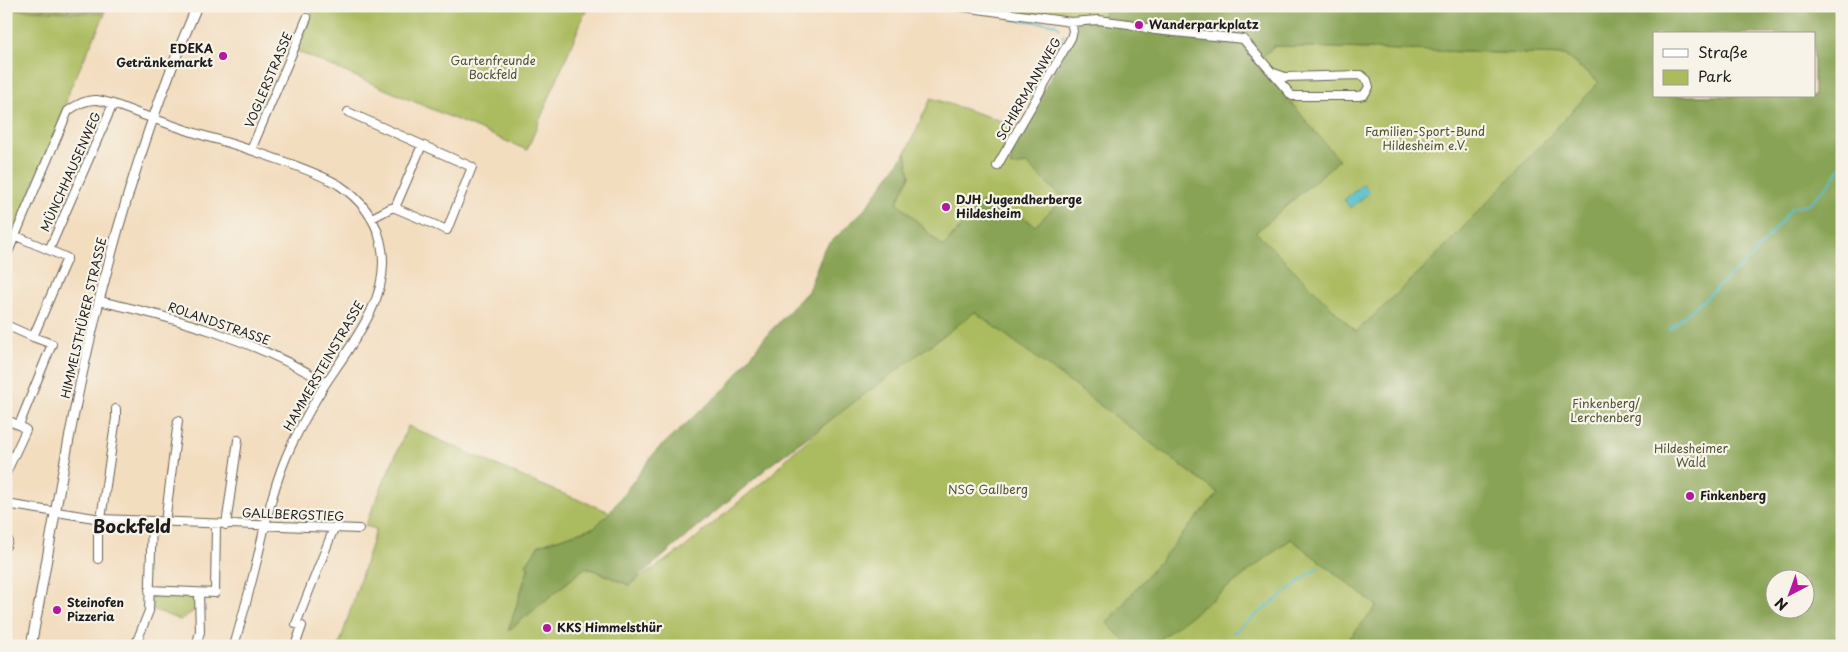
<svg xmlns="http://www.w3.org/2000/svg" width="1848" height="652" viewBox="0 0 1848 652" font-family="'Playpen Sans',sans-serif">
  <style>
    .green { fill: #abbb5e; stroke: #646c3d; fill-rule: evenodd }
    .forest { fill: #88a355; stroke: #526038; fill-rule: evenodd }
    .water { fill: #4ebcc7; stroke: #356c72 }
    .lines { fill: none; stroke-linecap: round; stroke-linejoin: round }
    .stream { stroke: #4ebcc7; stroke-width: 2 }
    .minor-casing { stroke: #676055; stroke-width: 10 }
    .tertiary-casing { stroke: #676055; stroke-width: 11 }
    .minor { stroke: #fff; stroke-width: 8 }
    .tertiary { stroke: #fff; stroke-width: 9 }
    .poi-dot { fill: #b5179e; stroke: #f7f3e8; stroke-width: 2 }
    .labels { text-anchor: middle; stroke-width: 4.5; stroke-linejoin: round; paint-order: stroke }
    .poi-label { font-size: 12px; font-weight: bold; fill: #1c1c1c; stroke: #f7f3e8; text-anchor: start }
    .park-label { font-size: 12px; fill: #4e5433; stroke: #f7f3e8 }
    .street-label { font-size: 12px; fill: #1c1c1c; stroke: #f7f3e8 }
    .district-label { font-size: 18px; font-weight: bold; fill: #1c1c1c; stroke: #f7f3e8 }
  </style>
  <rect width="100%" height="100%" fill="#f7f3e8"/>
  <filter id="ink" filterUnits="userSpaceOnUse"><feTurbulence type="fractalNoise" baseFrequency=".02" numOctaves="2"/><feDisplacementMap in="SourceGraphic" scale="10" xChannelSelector="R" yChannelSelector="G"/><feConvolveMatrix kernelMatrix="1 2 1 2 8 2 1 2 1" color-interpolation-filters="sRGB"/></filter>
  <filter id="wash" filterUnits="userSpaceOnUse"><feTurbulence type="fractalNoise" baseFrequency=".0096" numOctaves="4" result="noise"/><feDisplacementMap in="SourceGraphic" scale="20" xChannelSelector="R" yChannelSelector="G"/><feGaussianBlur stdDeviation="1.12" result="paint"/><feColorMatrix in="noise" values="0 0 0 0 0 0 0 0 0 0 0 0 0 0 0 0 0 1.4 0 .05"/><feComposite in="paint" operator="in"/></filter>
  <g filter="url(#wash)">
    <rect width="100%" height="100%" fill="#f3ddbf"/>
    <!-- green -->
    <path class="green" d="M6 6H107L105 12 6 8Z
      M315 6H588L527 150 296 51Z
      M997 6H1108L1102 19H1076L996 10Z
      M1842 6V646H339L376 529 365 526 408 426 541 485 610 512 595 527 539 545 526 565 529 566 509 630 586 567 629 585 684 548 772 474 787 458 848 404 966 311 1258 235 1255 232 1257 62 1274 46 1564 55 1599 82 1595 86 1654 96H1814V34ZM1776 580H1806V610H1776Z
      M6 9 105 14 70 89 59 124 6 250Z
      M931 98 1014 125 1004 137 1011 148 1063 198 1035 226 1021 215 1006 216 983 201 943 247 897 202 910 176 906 152Z
      M152 594 196 596 197 609 180 620 152 609Z"/>
    <!-- forest -->
    <path class="forest" d="M1108 6H1842V646H1343L1377 606 1291 539 1151 646H1129L1107 623 1218 493 975 312 774 462 629 585 586 567 508 631 529 567 526 565 539 545 595 527 610 512 656 451 727 387 765 337 808 291 824 249 865 209 906 152 910 176 897 202 943 247 983 201 1006 216 1021 215 1035 226 1063 198 1027 164 1011 166V148L1078 29 1076 19H1102ZM1654 34H1814V96H1654ZM1274 46 1564 55 1599 82C1520 167 1443 254 1356 332L1256 232 1339 160 1257 62ZM1776 580H1806V610H1776Z"/>
    <!-- water -->
    <path class="water" d="M1363 184 1370 192 1351 208 1344 200Z"/>
    <g class="lines">
      <!-- stream -->
      <path class="stream" d="M1011 19 1055 24 1060 28
        M1017 116 1064 35
        M1670 329 1753 256 1792 208 1810 203 1831 182 1842 165
        M1233 633 1318 567
        M1215 646 1225 638"/>
    </g>
  </g>
  <g filter="url(#ink)">
    <g class="lines">
      <!-- minor casing -->
      <g class="minor-casing">
        <path id="minor" d="M956 6 1071 22 1098 20 1129 24 1155 30 1243 39 1292 96H1358L1364 95 1369 87 1367 80 1361 75 1285 77 1274 73
          M348 112 422 145
          M251 150 307 18
          M997 166 1071 38 1073 31 1071 22
          M372 218 391 208H395L447 230 472 167 422 145 395 208
          M16 236 49 250 113 104
          M6 257 68 111C76 105 87 99 97 100 112 102 128 110 143 115 169 124 195 134 222 141 246 148 268 156 291 164 307 170 324 176 339 185 384 215 394 263 371 311 359 336 342 359 326 383 313 403 302 424 291 446 274 482 266 521 257 560 250 589 242 618 234 646
          M99 301C181 319 254 340 326 383
          M6 325 33 337 67 258 49 250
          M6 420 19 425 52 344 33 337
          M6 473 26 430 19 425
          M6 504 101 519 359 529
          M165 522 178 421
          M226 525 238 440
          M6 540H8L6 546
          M98 559V527L101 519 116 418V409
          M149 590 215 593 216 524
          M135 646 149 611 152 521
          M196 646 200 632 199 593
          M295 646 302 626 296 624 334 528"/>
      </g>
      <!-- tertiary casing -->
      <g class="tertiary-casing">
        <path id="tertiary" d="M31 646C50 547 65 447 88 348 114 231 149 117 197 6"/>
      </g>
      <!-- minor -->
      <use href="#minor" class="minor"/>
      <!-- tertiary -->
      <use href="#tertiary" class="tertiary"/>
    </g>
  </g>
  <!-- markers -->
  <g class="poi-dot">
    <circle cx="1139" cy="25" r="5"/>
    <circle cx="223" cy="56" r="5"/>
    <circle cx="946" cy="207" r="5"/>
    <circle cx="1690" cy="496" r="5"/>
    <circle cx="57" cy="610" r="5"/>
    <circle cx="547" cy="628" r="5"/>
  </g>
  <g class="labels">
    <!-- poi labels -->
    <g class="poi-label">
      <text x="1149" y="29">Wanderparkplatz</text>
      <text x="213" y="53" text-anchor="end">EDEKA<tspan x="213" dy="14">Getränkemarkt</tspan></text>
      <text x="956" y="204">DJH Jugendherberge<tspan x="956" dy="14">Hildesheim</tspan></text>
      <text x="1700" y="500">Finkenberg</text>
      <text x="67" y="607">Steinofen<tspan x="67" dy="14">Pizzeria</tspan></text>
      <text x="557" y="632">KKS Himmelsthür</text>
    </g>
    <!-- park labels -->
    <g class="park-label">
      <text x="493" y="65">Gartenfreunde<tspan x="493" dy="14">Bockfeld</tspan></text>
      <text x="1425" y="136">Familien-Sport-Bund<tspan x="1425" dy="14">Hildesheim e.V.</tspan></text>
      <text x="1606" y="408">Finkenberg/<tspan x="1606" dy="14">Lerchenberg</tspan></text>
      <text x="1691" y="453">Hildesheimer<tspan x="1691" dy="14">Wald</tspan></text>
      <text x="988" y="494">NSG Gallberg</text>
    </g>
    <!-- street labels -->
    <g class="street-label">
      <text transform="translate(269 80) rotate(-67)" y="4">VOGLERSTRASSE</text>
      <text transform="translate(1029 89) rotate(-60)" y="4">SCHIRRMANNWEG</text>
      <text transform="translate(71 172) rotate(-66)" y="4">MÜNCHHAUSENWEG</text>
      <text transform="translate(84 318) rotate(-77)" y="4">HIMMELSTHÜRER STRASSE</text>
      <text transform="translate(219 324) rotate(19)" y="4">ROLANDSTRASSE</text>
      <text transform="translate(324 366) rotate(-60)" y="4">HAMMERSTEINSTRASSE</text>
      <text transform="translate(293 515) rotate(2)" y="4">GALLBERGSTIEG</text>
    </g>
    <!-- district labels -->
    <g class="district-label">
      <text x="132" y="533">Bockfeld</text>
    </g>
  </g>
  <!-- margin -->
  <rect width="1848" height="652" fill="none" stroke="#f7f3e8" stroke-width="25"/>
  <!-- legend -->
  <rect x="1653" y="32" width="162" height="65" fill="#f7f3e8" stroke="#9f9d96"/>
  <rect x="1663" y="49" width="25" height="8" fill="#ffffff" stroke="#9f9d96"/>
  <text x="1698" y="58" font-size="15" fill="#1c1c1c">Straße</text>
  <rect x="1663" y="70" width="25" height="15" fill="#abbb5e" stroke="#9f9d96"/>
  <text x="1698" y="82" font-size="15" fill="#1c1c1c">Park</text>
  <!-- north arrow -->
  <g transform="translate(1790 594) rotate(221)"><circle r="24" fill="#f7f3e8" stroke="#9f9d96"/>
  <path d="M0-4L9 19L0 12L-9 19Z" fill="#b5179e"/>
  <text y="-8" font-size="14" font-weight="bold" text-anchor="middle" fill="#1c1c1c">N</text>
  </g>
</svg>
